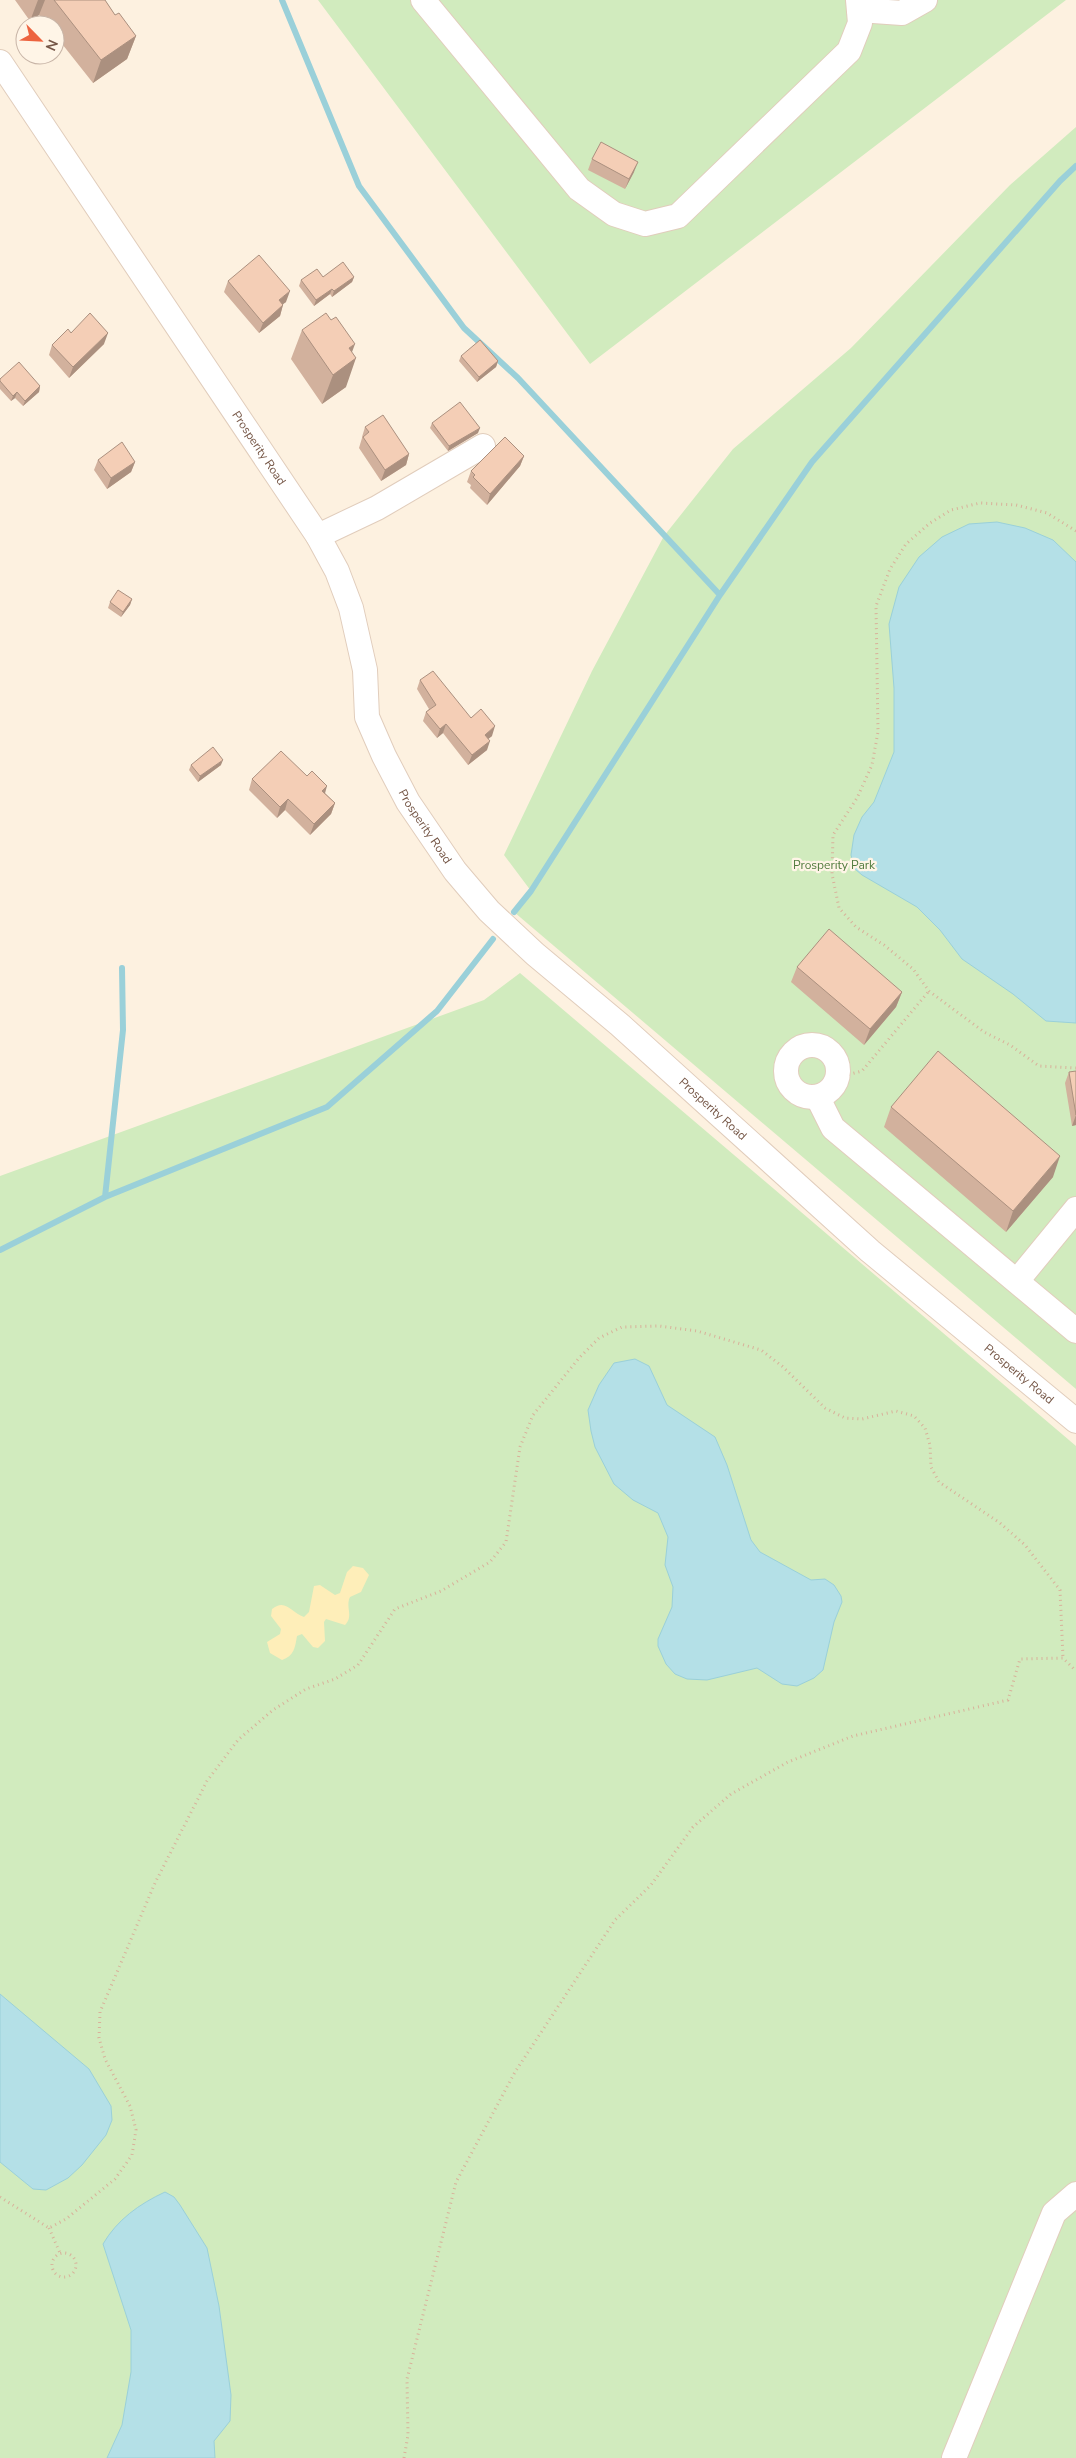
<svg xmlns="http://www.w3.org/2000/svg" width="1076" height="2458" viewBox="0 0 1076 2458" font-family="'Nunito Sans',sans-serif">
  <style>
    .green { fill: #d1ebbe }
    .sand { fill: #feeeb9 }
    .water { fill: #b4e0e7; stroke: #9ad0d9 }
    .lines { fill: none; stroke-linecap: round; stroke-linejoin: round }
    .stream { stroke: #9ad0d9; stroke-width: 6 }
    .minor-casing { stroke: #e1cdbc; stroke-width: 26 }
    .path { stroke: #d8b19a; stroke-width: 3; stroke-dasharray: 1 4; stroke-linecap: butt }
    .minor { stroke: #fff; stroke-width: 24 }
    .wall { fill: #d2b19d }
    .shaded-wall { fill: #ab907f }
    .building { fill: #f4ceb6; stroke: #ab907f }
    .labels { text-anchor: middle; stroke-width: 4.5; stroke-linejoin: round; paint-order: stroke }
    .street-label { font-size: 12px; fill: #755646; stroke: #fff5e7 }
    .park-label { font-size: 12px; fill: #517b3e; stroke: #fff5e7 }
  </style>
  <rect width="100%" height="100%" fill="#fdf1e0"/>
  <!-- green -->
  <path class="green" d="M318 0H1066L590 364Z
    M1076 127V1389L514 912 531 891 504 855 592 671 664 536 733 449 851 348 1010 185Z
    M520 973 1076 1446V2458H0V1176L484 1000Z"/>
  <!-- sand -->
  <path class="sand" d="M353 1566 363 1568 369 1575 361 1592 350 1597C345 1607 354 1616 345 1625L326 1619 324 1622 325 1641 318 1648 313 1647 302 1634 297 1636C295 1648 294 1656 282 1660L270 1653 267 1642 280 1634 281 1629 271 1616 272 1609C286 1598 291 1613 304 1617L309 1612 314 1586 320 1585 335 1595 340 1593 347 1572Z"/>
  <!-- water -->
  <path class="water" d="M997 522 1025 528 1053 540 1076 562V1023L1046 1021 1013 994 962 959 940 930 917 907 862 875 855 869 851 855 854 835 862 817 874 802 894 752V688L889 624 899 587 919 557 942 537 969 524Z
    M635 1359 649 1366 667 1405 715 1437 727 1465 751 1540 760 1552 811 1580 825 1579 834 1585 841 1596 842 1602 834 1622 823 1670 814 1678 797 1686 782 1684 757 1668 707 1680 687 1679 675 1674 666 1664 658 1646V1639L672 1607 673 1587 665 1565 668 1537 658 1513 633 1500 614 1484 595 1447 591 1431 588 1410 599 1385 614 1363Z
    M0 1994 89 2069 111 2106 112 2120 106 2135 82 2165 68 2178 46 2190 33 2189 0 2162Z
    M165 2192 174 2197 180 2205 207 2248 219 2306 231 2395 230 2421 214 2441 215 2458H107L122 2425 131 2372V2330L103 2244C117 2220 139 2204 165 2192Z"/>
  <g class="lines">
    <!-- stream -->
    <path class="stream" d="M282 0 359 186 464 328 518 378 720 595
      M514 912 531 891 720 595 812 462 1060 181 1076 166
      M105 1197 123 1030 122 968
      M0 1250 105 1197 327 1107 437 1011 493 939"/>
    <!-- minor casing -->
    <g class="minor-casing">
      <g id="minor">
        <path d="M423 0 579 189 614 214 645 224 678 216 849 51 860 23 858 0"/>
        <path d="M859 10 902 13 925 0"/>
        <path id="s1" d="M0 62 318 536 337 571 351 608 365 670 367 717 384 756 408 802 455 871 489 911 535 954 620 1025 870 1251 1076 1421"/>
        <path d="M318 536 377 508 483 446"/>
        <circle cx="812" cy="1071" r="26"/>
        <path d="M818 1098 833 1128 1076 1331"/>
        <path d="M1017 1281 1076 1209"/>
        <path d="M954 2458 1054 2213 1076 2194"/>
      </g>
    </g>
    <!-- path -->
    <path class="path" d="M1076 531 1047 513 1016 505 980 503 951 510 930 523 906 544 890 569 876 606 878 732 872 765 857 798 833 835 832 874 839 908 856 927 884 945 913 969 929 991 984 1032 1010 1045 1039 1066 1076 1068
      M839 1077 862 1071 929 991
      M0 2197 49 2228 66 2219 115 2179 132 2155 136 2130 130 2106 105 2059 99 2038 100 2012 155 1883 207 1781 238 1740 273 1710 306 1689 335 1679 358 1665 395 1609 441 1591 490 1562 506 1542 520 1447 533 1415 579 1358 599 1338 622 1327 659 1326 697 1331 761 1350 782 1366 825 1408 845 1418 862 1419 896 1411 914 1416 925 1428 930 1445 931 1467 939 1482 1000 1523 1025 1545 1060 1590 1063 1658
      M49 2228 60 2253
      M52 2265a12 12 0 1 1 24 0a12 12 0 1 1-24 0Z
      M404 2458 408 2435 407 2379 456 2182 515 2072 615 1920 651 1885 693 1827 731 1794 788 1762 853 1736 1008 1700 1020 1659 1063 1658 1076 1671"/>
    <!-- minor -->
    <use href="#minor" class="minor"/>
  </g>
  <!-- wall -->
  <path class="wall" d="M15 0H105L115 15 136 36 127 59 93 83 55 35V25H48L39 15 30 21Z
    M592 159 634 172 625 189 588 170Z
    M323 277H354L352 282 332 297 330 294 314 306 299 286 301 280Z
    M228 281 286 302 283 304 280 316 259 333 224 292Z
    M302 330 346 387 322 404 291 359Z
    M104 344 69 378 49 355 52 345Z
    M461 356 498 361 496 367 477 382 459 361Z
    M0 379 40 386 39 392 23 406 15 398 11 401 0 389Z
    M432 423 478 433 448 451 430 428Z
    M365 427 409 454 406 465 381 481 359 448 362 438V437Z
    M524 456 520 466 487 505 470 488 471 485 467 482 471 471Z
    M98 460 135 462 131 472 107 489 94 470Z
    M132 599 130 605 121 617 108 608 110 602Z
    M420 680 471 718 492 736 488 739 487 750 468 765 443 733 437 738 423 721 426 712 429 709 417 689Z
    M191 765H221L198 782 189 770Z
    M252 779 325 793 335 803 331 814 310 835 285 810 277 818 249 790Z
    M797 967 902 992 896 1007 864 1045 791 982Z
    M1076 1071V1125L1072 1126 1065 1083 1069 1072Z
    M891 1107 1053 1177 1006 1232 884 1127Z"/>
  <!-- shaded-wall -->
  <path class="shaded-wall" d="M38 0H45L39 15 30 21Z
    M136 36 127 59 93 83 101 60Z
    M638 162 634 172 625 189 629 179Z
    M354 277 352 282 332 297 334 291Z
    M332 289 330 294 314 306 316 300Z
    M290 291 286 302 275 310 279 300Z
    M283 305 280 316 259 333 263 323Z
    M108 333 104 344 69 378 73 367Z
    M355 344 348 363 356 358 346 387 322 404 333 375 349 348Z
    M498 361 496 367 477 382 479 377Z
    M40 386 39 392 23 406 25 401Z
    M17 392 15 398 11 401 13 396Z
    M480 428 478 433 448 451 449 446Z
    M409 454 406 465 381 481 385 470Z
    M524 456 520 466 487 505 490 494Z
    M135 462 131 472 107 489 111 478Z
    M132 599 130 605 121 617 123 612Z
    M446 724 443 733 437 738 440 729Z
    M495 726 492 736 482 744 485 735Z
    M490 741 487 750 468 765 472 755Z
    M223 760 221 765 198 782 200 776Z
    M327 786 324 797 322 791Z
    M288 799 285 810 277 818 280 807Z
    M335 803 331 814 310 835 314 824Z
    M902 992 896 1007 864 1045 870 1029Z
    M1076 1115V1125L1072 1126Z
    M1060 1156 1053 1177 1006 1232 1013 1211Z"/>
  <!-- building -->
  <path class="building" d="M54 0H105L115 15 119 13 136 36 101 60Z
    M601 142 638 162 629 179 592 159Z
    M259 255 290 291 279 300 283 305 263 323 228 281Z
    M343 262 354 277 334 291 332 289 316 300 301 280 317 269 323 277Z
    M90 313 108 333 73 367 52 345 68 329 71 333Z
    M326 313 331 320 336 317 355 344 349 348 356 358 333 375 302 330Z
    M480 340 498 361 479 377 461 356Z
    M19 362 40 386 25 401 17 392 13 396 0 381V379Z
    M460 402 480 428 449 446 432 423Z
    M383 415 409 454 385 470 363 437 369 432 365 427Z
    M505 437 524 456 490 494 473 477 475 475 471 471Z
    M122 442 135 462 111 478 98 460Z
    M118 590 132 599 123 612 110 602Z
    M433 671 471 718 481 709 495 726 485 735 490 741 472 755 446 724 440 729 426 712 436 705 420 680Z
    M213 747 223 760 200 776 191 765Z
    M281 751 307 776 312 771 327 786 322 791 335 803 314 824 288 799 280 807 252 779Z
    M829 929 902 992 870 1029 797 967Z
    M938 1051 1060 1156 1013 1211 891 1107Z
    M1076 1071V1115L1069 1072Z"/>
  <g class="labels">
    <!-- street labels -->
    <g class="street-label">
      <text dy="4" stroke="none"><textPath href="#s1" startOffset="465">Prosperity Road</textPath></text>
      <text dy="4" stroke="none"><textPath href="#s1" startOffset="885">Prosperity Road</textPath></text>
      <text dy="4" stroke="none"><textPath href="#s1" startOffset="1290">Prosperity Road</textPath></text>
      <text dy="4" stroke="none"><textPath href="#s1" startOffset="1695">Prosperity Road</textPath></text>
    </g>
    <!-- park labels -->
    <g class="park-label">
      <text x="834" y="869">Prosperity Park</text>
    </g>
  </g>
  <!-- north arrow -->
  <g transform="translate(40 40) rotate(114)"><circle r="24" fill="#fff5e7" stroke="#c8b5a7"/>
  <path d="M0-4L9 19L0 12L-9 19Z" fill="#ed633f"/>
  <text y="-8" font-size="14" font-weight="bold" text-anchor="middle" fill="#755646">N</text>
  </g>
</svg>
